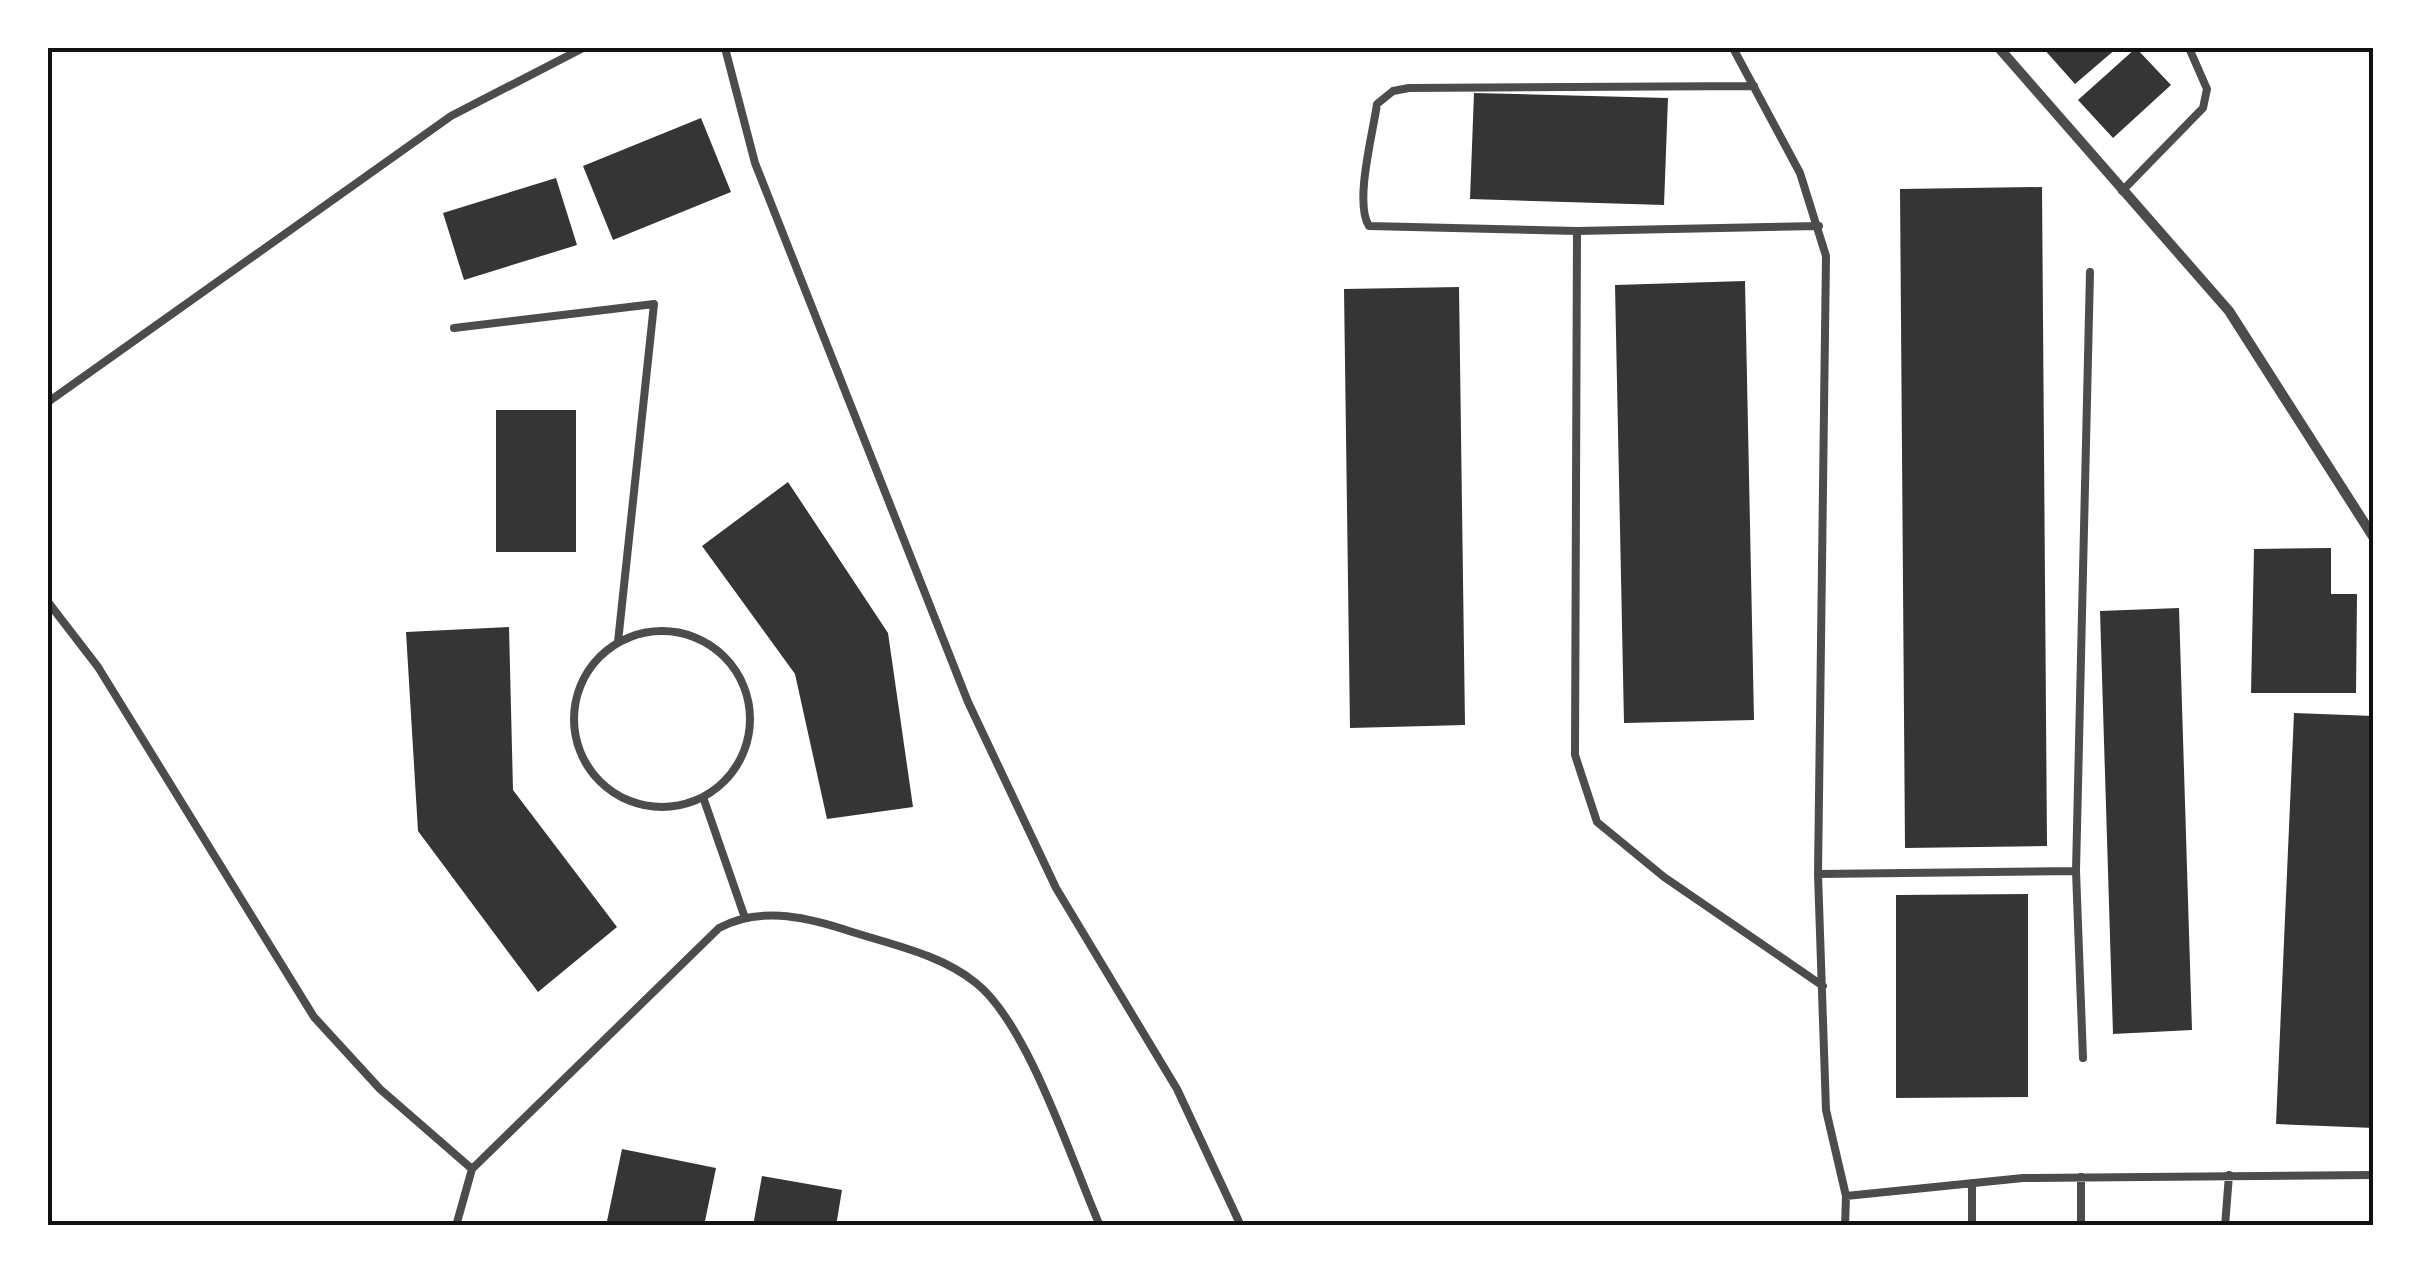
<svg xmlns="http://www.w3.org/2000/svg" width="2421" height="1273" viewBox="0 0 2421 1273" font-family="'IBM Plex Serif',serif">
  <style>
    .building { fill: #353535 }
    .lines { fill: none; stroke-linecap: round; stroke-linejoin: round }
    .service { stroke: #4c4c4c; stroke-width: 8 }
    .minor { stroke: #4c4c4c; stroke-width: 10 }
    .neatline { fill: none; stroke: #111; stroke-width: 4 }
  </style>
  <rect width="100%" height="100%" fill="#fff"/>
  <!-- building -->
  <path class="building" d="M2043 48H2117L2075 84Z
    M2136 48 2171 85 2113 138 2078 100Z
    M1474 93 1668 98 1664 205 1470 199Z
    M701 118 731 192 613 240 583 166Z
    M556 178 577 245 464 280 443 213Z
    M2042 187 2047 846 1905 848 1900 189Z
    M1745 281 1754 720 1624 723 1615 285Z
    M1459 287 1465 725 1350 728 1344 289Z
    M496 410H576V552H496Z
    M788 482 888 633 913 807 827 819 795 674 702 546Z
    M2331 548V594H2357L2356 693H2251L2254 549Z
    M2179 608 2192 1030 2113 1034 2100 611Z
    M509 627 513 790 617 927 538 992 418 831 406 632Z
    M2294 713 2374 716V1128L2276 1124Z
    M2028 894V1097L1896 1098V895Z
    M622 1149 716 1168 704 1226H606Z
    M762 1176 842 1190 836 1226H753Z"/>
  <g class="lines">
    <!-- service -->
    <path class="service" d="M725 48 755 163 968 702 1056 888 1177 1089 1241 1226
      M1733 48 1800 173 1826 256 1818 874 1826 1110 1846 1196 1845 1226
      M2122 191 2203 108 2207 89 2189 48
      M1819 226 1577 231 1575 755 1597 822 1664 877 1823 986
      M1577 231 1369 226C1354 203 1373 133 1377 104L1393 91 1409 88 1754 86
      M454 328 654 304 618 642
      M48 402 451 116 583 48
      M48 602 98 667 314 1017 380 1089 472 1169 456 1226
      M574 719a88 88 0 1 1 176 0a88 88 0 1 1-176 0Z
      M703 797 744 915
      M2076 871 2083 1058
      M1818 874 2076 871 2090 272
      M472 1169 719 928C758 907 802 916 843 929 888 944 939 953 976 983 1028 1024 1072 1162 1100 1226
      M2081 1177V1226
      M1972 1183V1226
      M1846 1196 2023 1178 2374 1175
      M1509 1225 1527 1226
      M2225 1226 2229 1175"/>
    <!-- minor -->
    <path class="minor" d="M1999 48 2229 311 2374 538"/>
  </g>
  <!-- border -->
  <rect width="2421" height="1273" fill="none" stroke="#ffffff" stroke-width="100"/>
  <rect x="50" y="50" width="2321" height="1173" class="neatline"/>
</svg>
